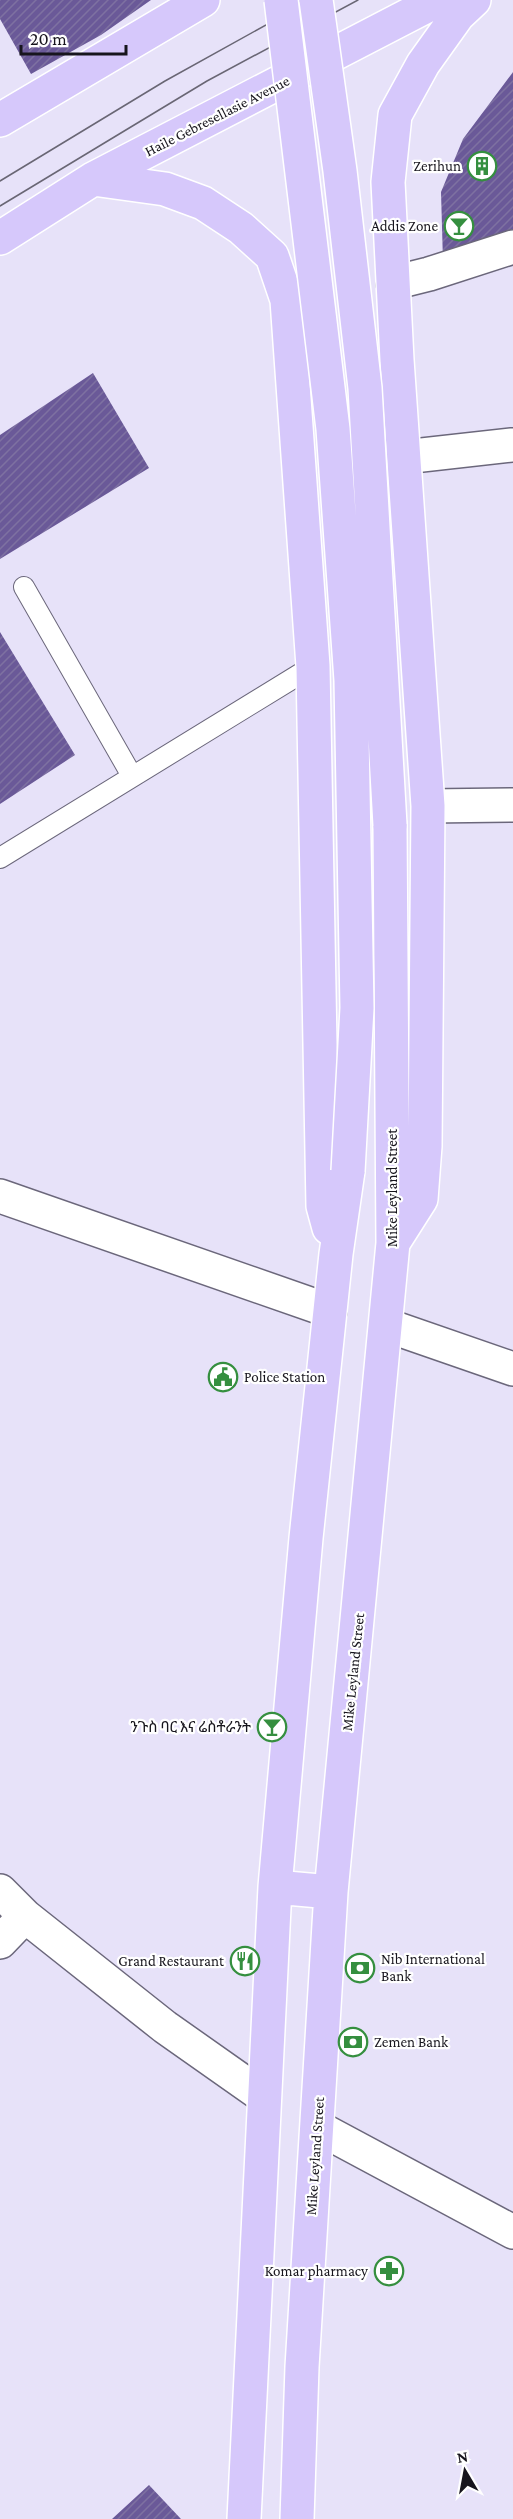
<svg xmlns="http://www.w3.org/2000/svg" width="513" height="2519" viewBox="0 0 513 2519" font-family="'Crimson Pro','Noto Sans Ethiopic',serif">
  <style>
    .building { fill: url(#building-hatch) }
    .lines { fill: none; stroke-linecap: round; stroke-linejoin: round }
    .service-casing { stroke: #6b677b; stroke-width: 22 }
    .minor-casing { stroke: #6b677b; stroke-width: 36 }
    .primary-casing { stroke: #fff; stroke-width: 36 }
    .service { stroke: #fff; stroke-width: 20 }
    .minor { stroke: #fff; stroke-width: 33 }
    .primary { stroke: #d6c8fb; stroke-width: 33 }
    .tram { stroke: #696674; stroke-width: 1.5 }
    .primary-bridge-casing { stroke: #fff; stroke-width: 36; stroke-linecap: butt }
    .primary-bridge { stroke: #d6c8fb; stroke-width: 33 }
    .labels { text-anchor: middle; stroke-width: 4.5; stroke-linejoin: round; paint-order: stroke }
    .street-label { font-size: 15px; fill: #17151d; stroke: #fff }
    .poi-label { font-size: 15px; fill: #17151d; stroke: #fff; text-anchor: end }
  </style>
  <defs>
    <pattern id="building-hatch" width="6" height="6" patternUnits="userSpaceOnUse" patternTransform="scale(1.5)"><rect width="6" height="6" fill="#6a5998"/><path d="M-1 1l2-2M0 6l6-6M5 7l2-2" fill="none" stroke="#7e71a1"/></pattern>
  </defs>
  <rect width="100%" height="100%" fill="#e7e2f9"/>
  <!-- building -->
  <path class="building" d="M0 0H151L101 35 31 74 0 19Z
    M513 72V229L443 262 441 192 463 139Z
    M93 373 149 468 0 559V435Z
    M0 632 75 755 0 804Z
    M149 2485 181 2519H112Z"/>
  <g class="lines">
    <!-- service casing -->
    <g class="service-casing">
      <path id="service" d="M24 587 132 776
        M0 858 313 666"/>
    </g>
    <!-- minor casing -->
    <g class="minor-casing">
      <path id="minor" d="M393 283 429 274 513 247
        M404 457 512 445
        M428 806 513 805
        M0 1196 330 1311
        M386 1325 513 1369
        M0 1891 25 1916 165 2027 263 2096
        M0 1942 25 1916
        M317 2127 513 2232"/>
    </g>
    <!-- primary casing -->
    <g class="primary-casing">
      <path id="primary" d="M0 120 203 0
        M93 179 165 189 203 203 241 228 272 256 287 300 313 666 323 1206 329 1228
        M0 238 93 179 438 0
        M393 1243 421 1199 425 1146 428 806 397 360 388 182 395 115 423 64 458 15 474 0
        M275 1887 331 1892
        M244 2519 275 1887 306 1538 336 1254 348 1171
        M297 2519 302 2367 331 1892 393 1243 390 825"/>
    </g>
    <!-- service -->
    <use href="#service" class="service"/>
    <!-- minor -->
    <use href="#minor" class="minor"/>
    <!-- primary -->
    <use href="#primary" class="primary"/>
    <!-- tram -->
    <path class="tram" d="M0 181 165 81 311 0
      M0 206 207 81 358 0"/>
    <!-- primary-bridge casing -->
    <g class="primary-bridge-casing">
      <path id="primary-bridge" d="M281 0 333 429 351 680 357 1008 348 1171
        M316 0 340 171 365 388 390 825"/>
    </g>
    <!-- primary-bridge -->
    <use href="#primary-bridge" class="primary-bridge"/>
  </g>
  <!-- icons -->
  <defs>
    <g id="building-ring" transform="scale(1.5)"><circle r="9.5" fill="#fff" stroke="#358f3f" stroke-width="1.5"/><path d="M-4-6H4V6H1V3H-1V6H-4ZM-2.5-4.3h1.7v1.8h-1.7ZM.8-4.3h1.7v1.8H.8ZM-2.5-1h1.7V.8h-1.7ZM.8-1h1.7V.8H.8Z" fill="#358f3f"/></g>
    <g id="bar-ring" transform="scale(1.5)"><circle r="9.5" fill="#fff" stroke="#358f3f" stroke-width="1.5"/><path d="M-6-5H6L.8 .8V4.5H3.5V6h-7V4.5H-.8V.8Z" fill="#358f3f"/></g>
    <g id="civic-ring" transform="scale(1.5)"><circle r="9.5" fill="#fff" stroke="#358f3f" stroke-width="1.5"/><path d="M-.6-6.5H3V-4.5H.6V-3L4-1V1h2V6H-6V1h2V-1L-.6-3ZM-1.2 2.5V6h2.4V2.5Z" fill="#358f3f"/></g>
    <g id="restaurant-ring" transform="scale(1.5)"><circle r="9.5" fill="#fff" stroke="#358f3f" stroke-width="1.5"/><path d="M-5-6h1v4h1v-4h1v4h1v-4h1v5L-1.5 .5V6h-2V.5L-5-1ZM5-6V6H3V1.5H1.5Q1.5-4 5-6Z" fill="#358f3f"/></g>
    <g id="bank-ring" transform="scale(1.5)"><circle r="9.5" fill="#fff" stroke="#358f3f" stroke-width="1.5"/><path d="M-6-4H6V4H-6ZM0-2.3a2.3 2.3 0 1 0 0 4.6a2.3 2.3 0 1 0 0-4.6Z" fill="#358f3f"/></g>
    <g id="pharmacy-ring" transform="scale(1.5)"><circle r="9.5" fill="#fff" stroke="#358f3f" stroke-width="1.5"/><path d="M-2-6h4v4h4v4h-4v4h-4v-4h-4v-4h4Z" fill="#358f3f"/></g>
  </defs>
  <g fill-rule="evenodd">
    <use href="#building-ring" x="482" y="166"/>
    <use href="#bar-ring" x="459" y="226"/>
    <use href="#civic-ring" x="223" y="1377"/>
    <use href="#bar-ring" x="272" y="1727"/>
    <use href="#restaurant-ring" x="245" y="1961"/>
    <use href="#bank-ring" x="360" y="1968"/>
    <use href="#bank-ring" x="353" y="2042"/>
    <use href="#pharmacy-ring" x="389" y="2271"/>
  </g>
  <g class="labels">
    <!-- street labels -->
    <g class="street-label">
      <text transform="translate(217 116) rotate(-27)" y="5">Haile Gebresellasie Avenue</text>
      <text transform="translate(392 1188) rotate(-90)" y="5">Mike Leyland Street</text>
      <text transform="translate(353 1672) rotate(-84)" y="5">Mike Leyland Street</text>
      <text transform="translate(315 2156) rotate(-86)" y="5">Mike Leyland Street</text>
    </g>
    <!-- poi labels -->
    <g class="poi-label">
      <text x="461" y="171">Zerihun</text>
      <text x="438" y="231">Addis Zone</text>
      <text x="244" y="1382" text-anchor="start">Police Station</text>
      <text x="251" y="1732">ንጉስ ባር እና ሬስቶራንት</text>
      <text x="381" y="1964" text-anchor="start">Nib International<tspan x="381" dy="17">Bank</tspan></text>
      <text x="224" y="1966">Grand Restaurant</text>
      <text x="374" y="2047" text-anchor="start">Zemen Bank</text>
      <text x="368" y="2276">Komar pharmacy</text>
    </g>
  </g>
  <!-- north arrow -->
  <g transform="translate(465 2471) rotate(350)" stroke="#ffffff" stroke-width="4.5" paint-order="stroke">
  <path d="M0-4.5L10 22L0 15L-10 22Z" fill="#17151d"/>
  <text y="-9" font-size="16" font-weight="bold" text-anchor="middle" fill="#17151d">N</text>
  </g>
  <!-- scale -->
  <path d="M21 45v9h105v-9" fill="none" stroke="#17151d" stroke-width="3"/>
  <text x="30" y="45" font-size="18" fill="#17151d" stroke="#ffffff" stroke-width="4.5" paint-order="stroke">20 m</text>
</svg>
